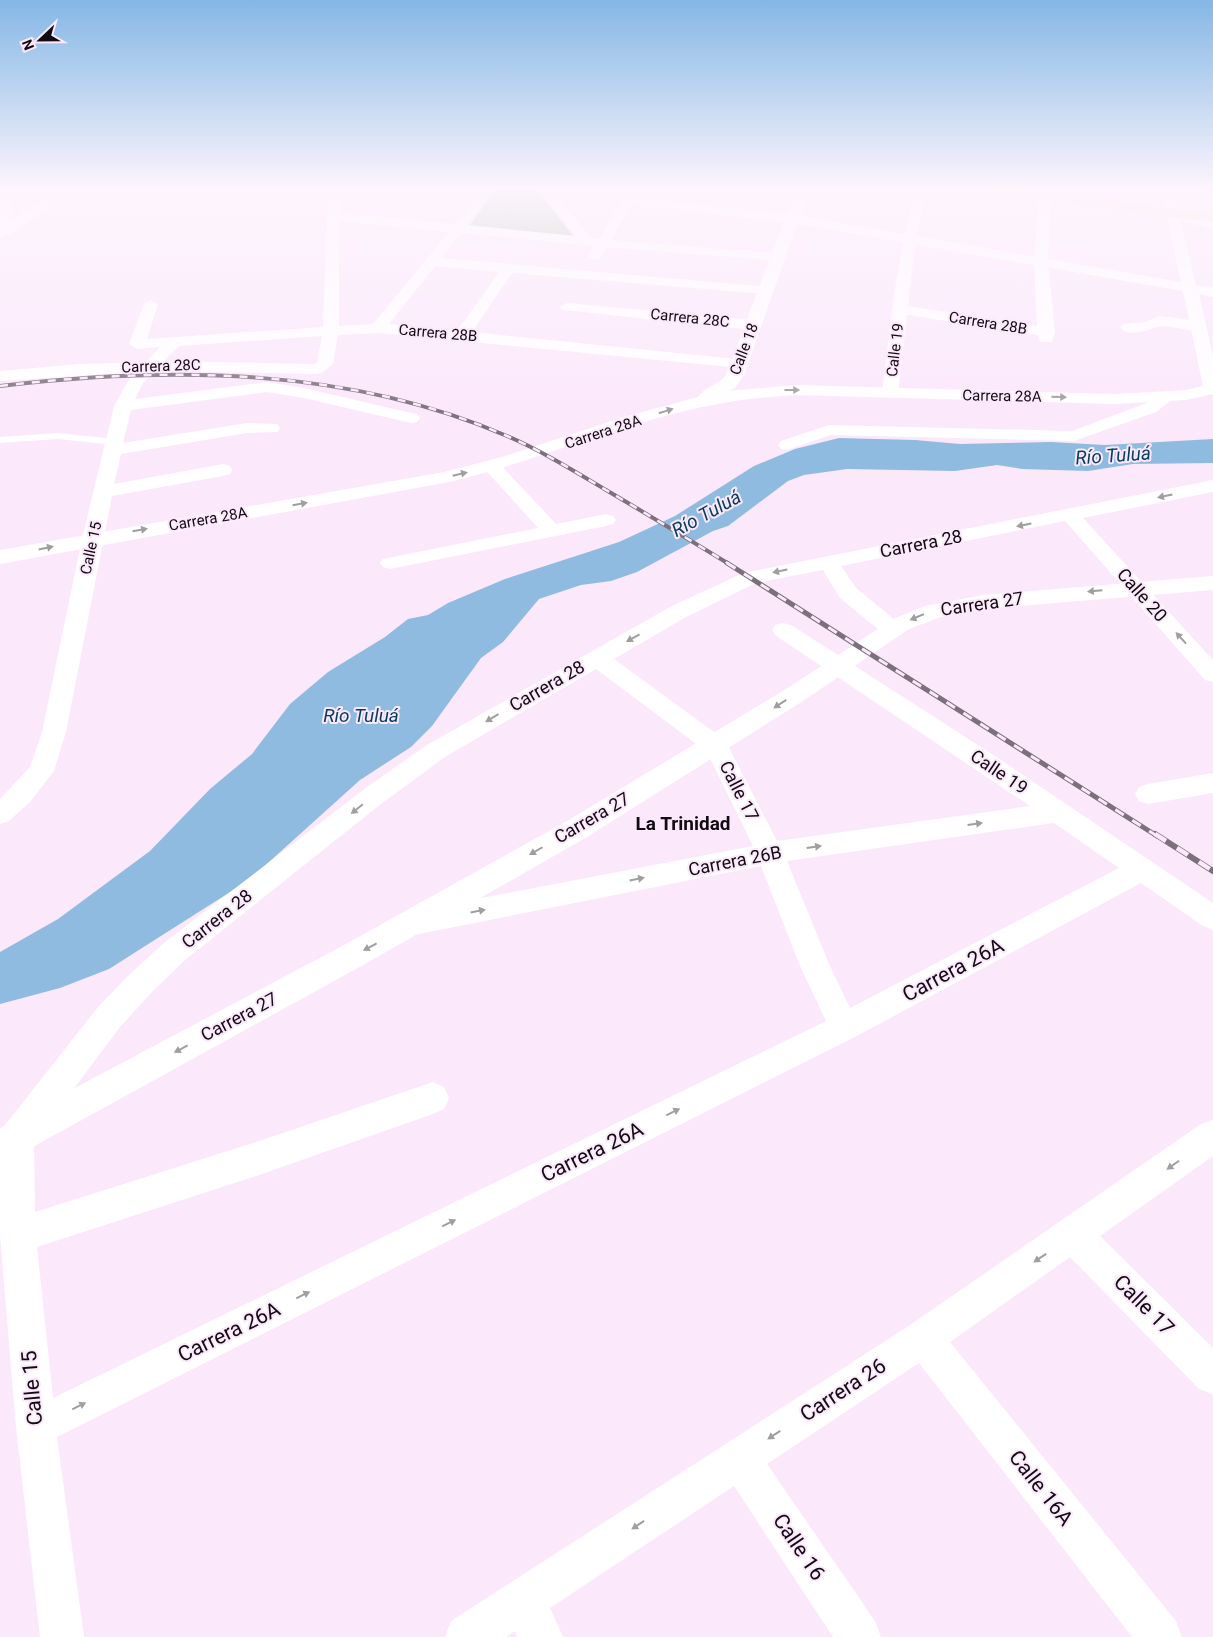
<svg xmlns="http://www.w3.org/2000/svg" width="1213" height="1637" viewBox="0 0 1213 1637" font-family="Roboto,sans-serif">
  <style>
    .green { fill: #afc7ad }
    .water { fill: #8fbbe0 }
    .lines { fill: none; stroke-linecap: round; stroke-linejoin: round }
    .service { fill: #fff; fill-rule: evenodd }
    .minor { fill: #fff; fill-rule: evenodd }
    .tertiary { fill: #fff; fill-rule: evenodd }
    .secondary { fill: #fbe3db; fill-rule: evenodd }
    .rail-far2-casing { stroke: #7b707b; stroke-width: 4 }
    .rail-far1-casing { stroke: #7b707b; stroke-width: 5 }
    .rail-casing { stroke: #7b707b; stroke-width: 6 }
    .rail-far2 { stroke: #fbe8fb; stroke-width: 2.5; stroke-dasharray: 8; stroke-linecap: butt }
    .rail-far1 { stroke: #fbe8fb; stroke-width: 3; stroke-dasharray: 10; stroke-linecap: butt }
    .rail { stroke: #fbe8fb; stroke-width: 4.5; stroke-dasharray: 13; stroke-linecap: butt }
    .oneway { fill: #a09ea0 }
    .labels { text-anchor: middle; stroke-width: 4; stroke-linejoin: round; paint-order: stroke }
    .far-street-label { font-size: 15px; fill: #120c12; stroke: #fbe8fb }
    .street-label { font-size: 18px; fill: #120c12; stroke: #fbe8fb }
    .water-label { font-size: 19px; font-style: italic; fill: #053c5f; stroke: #fbe8fb }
    .neighbourhood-label { font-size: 19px; font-weight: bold; fill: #120c12; stroke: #fbe8fb }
    .near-street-label { font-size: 21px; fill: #120c12; stroke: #fbe8fb }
  </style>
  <rect width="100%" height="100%" fill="#fbe8fb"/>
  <!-- green -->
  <path class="green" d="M495 190H537L574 237 468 228Z"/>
  <!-- water -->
  <path class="water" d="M839 438 915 440 960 444 1051 442 1105 445 1213 439V463L1133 464 1088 471 1022 469 997 465 955 471 847 469 804 475 788 481 728 526 713 531 637 572 611 581 581 585 539 599 503 642 481 658 432 726 411 747 360 780 249 880 109 969 60 988 0 1004V952L58 919 150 851 210 789 252 754 290 704 328 672 385 637 408 619 428 615 448 603 505 579 619 542 675 516 754 466 795 449Z"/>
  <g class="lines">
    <!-- service -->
    <path class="service" d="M883 190H889L888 194 922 202 919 204 884 197 881 194Z
      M58 433 115 439 120 442 115 445 58 439 0 443V437Z"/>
    <!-- minor -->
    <path class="minor" d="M1 190H13L12 220 58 190H72L10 234 0 238Z
      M331 190H343L340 213 455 224 483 190H495L467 225 576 236 540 190H552L591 238 599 239 628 190H640L636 197 792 215 799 219 792 223 632 204 611 240 783 254 785 257 778 261 607 247 600 259 595 260 588 256 594 246 461 233 441 258 771 287 773 290 771 293 766 294 512 273 472 332 746 360 748 363 740 368 378 333 338 335 333 364 323 372 317 374 155 371 143 383 135 399 267 382 304 388 411 413 417 414 420 418 417 422 411 423 304 398 267 392 131 410 123 443 247 423 277 424 280 428 277 432 247 433 121 454 114 484 223 464 230 466 232 470 230 474 223 476 112 496 66 732 54 771 30 802 9 821 0 824V799L30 767 42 732 82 539 114 406 128 381 136 372 0 381V371L79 364 146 362 160 347 137 349 129 344 144 304 151 300 158 304 147 339 323 327 327 216ZM339 221 449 232 373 324 339 326ZM435 266 499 272 457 331 389 324ZM322 336 317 362 314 364 164 361 179 346Z
      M916 190H928L916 238 908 306 1037 326 1034 262 1039 195 1041 192H1049L1051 195 1048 262 1055 332 1052 342H1040L1038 335 907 315 898 393 896 397H884L882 393C891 324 896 257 916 190Z
      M1160 190H1172L1179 212 1213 221V229L1168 217Z
      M567 303 754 320 762 325 754 330 562 310 560 307Z
      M1160 316 1198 321 1206 326C1199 336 1175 326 1164 326 1155 326 1129 340 1120 327L1123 324 1145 322Z
      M1169 391 1175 392 1177 396 1156 412 1074 441 831 435 787 450 781 449 778 445 781 441 829 425 1072 431 1144 404Z
      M491 460 498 462 556 524 606 514 613 516 616 520 613 524 606 526 390 569 383 567 380 563 383 559 538 528 482 466 484 462Z
      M1213 480V492L1083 518 1213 660V682L1205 680 1065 521 841 566 856 588 901 625 904 630 901 635 893 637 885 635 840 598 823 570 756 583 686 617 614 659 725 740 777 841 1030 806 775 635 772 630 775 625 783 623 791 625 995 756 1213 903V930L1203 926 1141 883 855 1037 57 1437 84 1637H40L16 1427 0 1235V1137L5 1125 98 1007 129 975 165 942 363 790 427 745 670 607 743 573ZM596 669 707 752 753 846 414 911 404 914 400 923 404 932 414 935 761 866 800 966 826 1021 53 1398 37 1247 253 1177 433 1114 444 1109 449 1098 444 1087 433 1082 253 1143 35 1212 34 1142 120 1027 151 993 185 960 381 804 445 757ZM1054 823 1119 868 850 1008 829 964 787 861Z
      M1213 773V793L1148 804 1139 801 1135 794 1139 787 1148 784Z
      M1213 1120V1156L1100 1236 1213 1348V1394L1199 1389 1070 1257 950 1342 1176 1621 1182 1637H1132L919 1363 767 1464 875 1621 881 1637H833L734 1486 550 1608 563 1637H517L515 1631 506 1637H445L451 1621 910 1325 1201 1124Z"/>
    <!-- tertiary -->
    <path class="tertiary" d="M799 190H811L800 216 1181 282 1166 214 1168 211H1178L1196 285 1213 287V297L1199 294 1213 356V394L1186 400 1115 404 796 395C768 397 741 399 713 405 621 422 535 463 444 483L0 564V550L444 472 502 457 624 417 698 397C704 387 719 385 726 375L785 219ZM797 224 1183 291 1203 386 1186 390 1115 394 796 385 729 391 735 388 744 375Z
      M1213 576V590L983 609 941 617 909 629 803 701 587 837 365 964 29 1149 12 1166 0 1172V1129L5 1125 344 945 567 821 786 689 893 619 925 606 983 595Z"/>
    <!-- secondary -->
    <path class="secondary" d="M1003 190C1073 190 1143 208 1213 213V221L1173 218 1009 194Z"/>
    <!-- rail-far2 casing -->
    <g class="rail-far2-casing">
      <path id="rail-far2" d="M0 386C170 366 347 367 507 436 542 451 574 471 606 490 647 514 688 539 729 564"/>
    </g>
    <!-- rail-far1 casing -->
    <g class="rail-far1-casing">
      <path id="rail-far1" d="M727 563 1157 836"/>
    </g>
    <!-- rail casing -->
    <g class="rail-casing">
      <path id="rail" d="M1155 834 1213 871"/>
    </g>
    <!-- rail-far2 -->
    <use href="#rail-far2" class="rail-far2"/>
    <!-- rail-far1 -->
    <use href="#rail-far1" class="rail-far1"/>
    <!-- rail -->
    <use href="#rail" class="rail"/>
  </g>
  <!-- one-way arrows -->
  <defs><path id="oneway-solid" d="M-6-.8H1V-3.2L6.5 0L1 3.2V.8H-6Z" transform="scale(1.25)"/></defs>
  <g class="oneway">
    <use href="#oneway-solid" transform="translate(792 390)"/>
    <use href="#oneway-solid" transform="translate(1059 397) rotate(1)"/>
    <use href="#oneway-solid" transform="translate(666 411) rotate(-17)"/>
    <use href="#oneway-solid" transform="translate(460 474) rotate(-13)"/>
    <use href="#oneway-solid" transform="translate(1165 496) rotate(168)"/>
    <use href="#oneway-solid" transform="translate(300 504) rotate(-10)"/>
    <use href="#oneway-solid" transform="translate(1024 525) rotate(169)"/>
    <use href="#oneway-solid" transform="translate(140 530) rotate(-10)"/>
    <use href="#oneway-solid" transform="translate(46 548) rotate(-12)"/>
    <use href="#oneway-solid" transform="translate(780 571) rotate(168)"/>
    <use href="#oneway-solid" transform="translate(1095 591) rotate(175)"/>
    <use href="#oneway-solid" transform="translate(917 617) rotate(157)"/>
    <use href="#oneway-solid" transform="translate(633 638) rotate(151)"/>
    <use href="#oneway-solid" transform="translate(1181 638) rotate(-132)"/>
    <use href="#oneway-solid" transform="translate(780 704) rotate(147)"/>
    <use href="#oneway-solid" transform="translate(492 718) rotate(149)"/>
    <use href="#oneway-solid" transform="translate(357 809) rotate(141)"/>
    <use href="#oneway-solid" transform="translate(975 824) rotate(-8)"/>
    <use href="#oneway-solid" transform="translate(814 847) rotate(-8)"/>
    <use href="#oneway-solid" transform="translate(536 851) rotate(150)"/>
    <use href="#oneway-solid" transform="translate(637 879) rotate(-11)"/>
    <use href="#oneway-solid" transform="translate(478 911) rotate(-11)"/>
    <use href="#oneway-solid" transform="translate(370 947) rotate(152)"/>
    <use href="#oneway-solid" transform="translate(181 1049) rotate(152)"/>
    <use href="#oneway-solid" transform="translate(673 1112) rotate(-26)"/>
    <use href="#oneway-solid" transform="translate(1173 1165) rotate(145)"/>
    <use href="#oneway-solid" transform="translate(449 1223) rotate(-26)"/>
    <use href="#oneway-solid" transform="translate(1040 1258) rotate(146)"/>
    <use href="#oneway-solid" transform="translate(303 1295) rotate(-26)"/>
    <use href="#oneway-solid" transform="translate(79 1406) rotate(-26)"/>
    <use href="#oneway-solid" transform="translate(774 1435) rotate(147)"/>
    <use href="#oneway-solid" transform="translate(638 1525) rotate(146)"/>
  </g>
  <!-- sky -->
  <linearGradient id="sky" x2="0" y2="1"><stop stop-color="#84b7e5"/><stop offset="0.45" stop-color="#fdf5fd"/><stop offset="1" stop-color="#fdf5fd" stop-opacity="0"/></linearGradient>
  <rect width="1213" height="419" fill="url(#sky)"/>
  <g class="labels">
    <!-- far-street labels -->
    <g class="far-street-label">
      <text transform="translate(690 318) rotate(6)" y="5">Carrera 28C</text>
      <text transform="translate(988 323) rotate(9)" y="5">Carrera 28B</text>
      <text transform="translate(438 333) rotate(5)" y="5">Carrera 28B</text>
      <text transform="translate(744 349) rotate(-69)" y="5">Calle 18</text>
      <text transform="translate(895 350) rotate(-83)" y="5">Calle 19</text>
      <text transform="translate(161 366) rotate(-2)" y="5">Carrera 28C</text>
      <text transform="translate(1002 396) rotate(1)" y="5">Carrera 28A</text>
      <text transform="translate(603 432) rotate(-18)" y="5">Carrera 28A</text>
      <text transform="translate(208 519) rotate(-10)" y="5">Carrera 28A</text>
      <text transform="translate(91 548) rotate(-78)" y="5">Calle 15</text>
    </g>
    <!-- street labels -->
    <g class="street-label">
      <text transform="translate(921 544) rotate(-11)" y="6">Carrera 28</text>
      <text transform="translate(1142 595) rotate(48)" y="6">Calle 20</text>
      <text transform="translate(982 604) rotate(-8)" y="6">Carrera 27</text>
      <text transform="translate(547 686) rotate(-30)" y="6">Carrera 28</text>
      <text transform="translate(999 772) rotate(34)" y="6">Calle 19</text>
      <text transform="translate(739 791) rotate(63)" y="6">Calle 17</text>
      <text transform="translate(592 818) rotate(-30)" y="6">Carrera 27</text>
      <text transform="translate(735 861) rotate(-11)" y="6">Carrera 26B</text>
      <text transform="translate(217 919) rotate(-38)" y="6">Carrera 28</text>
      <text transform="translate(239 1017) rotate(-28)" y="6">Carrera 27</text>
    </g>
    <!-- water labels -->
    <g class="water-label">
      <text transform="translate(1113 455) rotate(-4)" y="7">Río Tuluá</text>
      <text transform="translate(706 513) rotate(-29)" y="7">Río Tuluá</text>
      <text x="361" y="722">Río Tuluá</text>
    </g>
    <!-- neighbourhood labels -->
    <g class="neighbourhood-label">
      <text x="683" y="830">La Trinidad</text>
    </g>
    <!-- near-street labels -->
    <g class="near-street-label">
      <text transform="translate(953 970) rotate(-28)" y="7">Carrera 26A</text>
      <text transform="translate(592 1152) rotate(-26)" y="7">Carrera 26A</text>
      <text transform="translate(1144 1305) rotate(45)" y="7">Calle 17</text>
      <text transform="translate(229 1332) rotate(-26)" y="7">Carrera 26A</text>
      <text transform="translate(32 1388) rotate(-95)" y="7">Calle 15</text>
      <text transform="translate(843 1390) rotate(-33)" y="7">Carrera 26</text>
      <text transform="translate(1041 1488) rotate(52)" y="7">Calle 16A</text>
      <text transform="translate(799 1547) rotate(56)" y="7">Calle 16</text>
    </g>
  </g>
  <!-- north arrow -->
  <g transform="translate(40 40) rotate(248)" stroke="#fbe8fb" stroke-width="4" paint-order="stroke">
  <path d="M0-4L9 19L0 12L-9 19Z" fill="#120c12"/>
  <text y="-8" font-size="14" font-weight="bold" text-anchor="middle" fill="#120c12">N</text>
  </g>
</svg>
